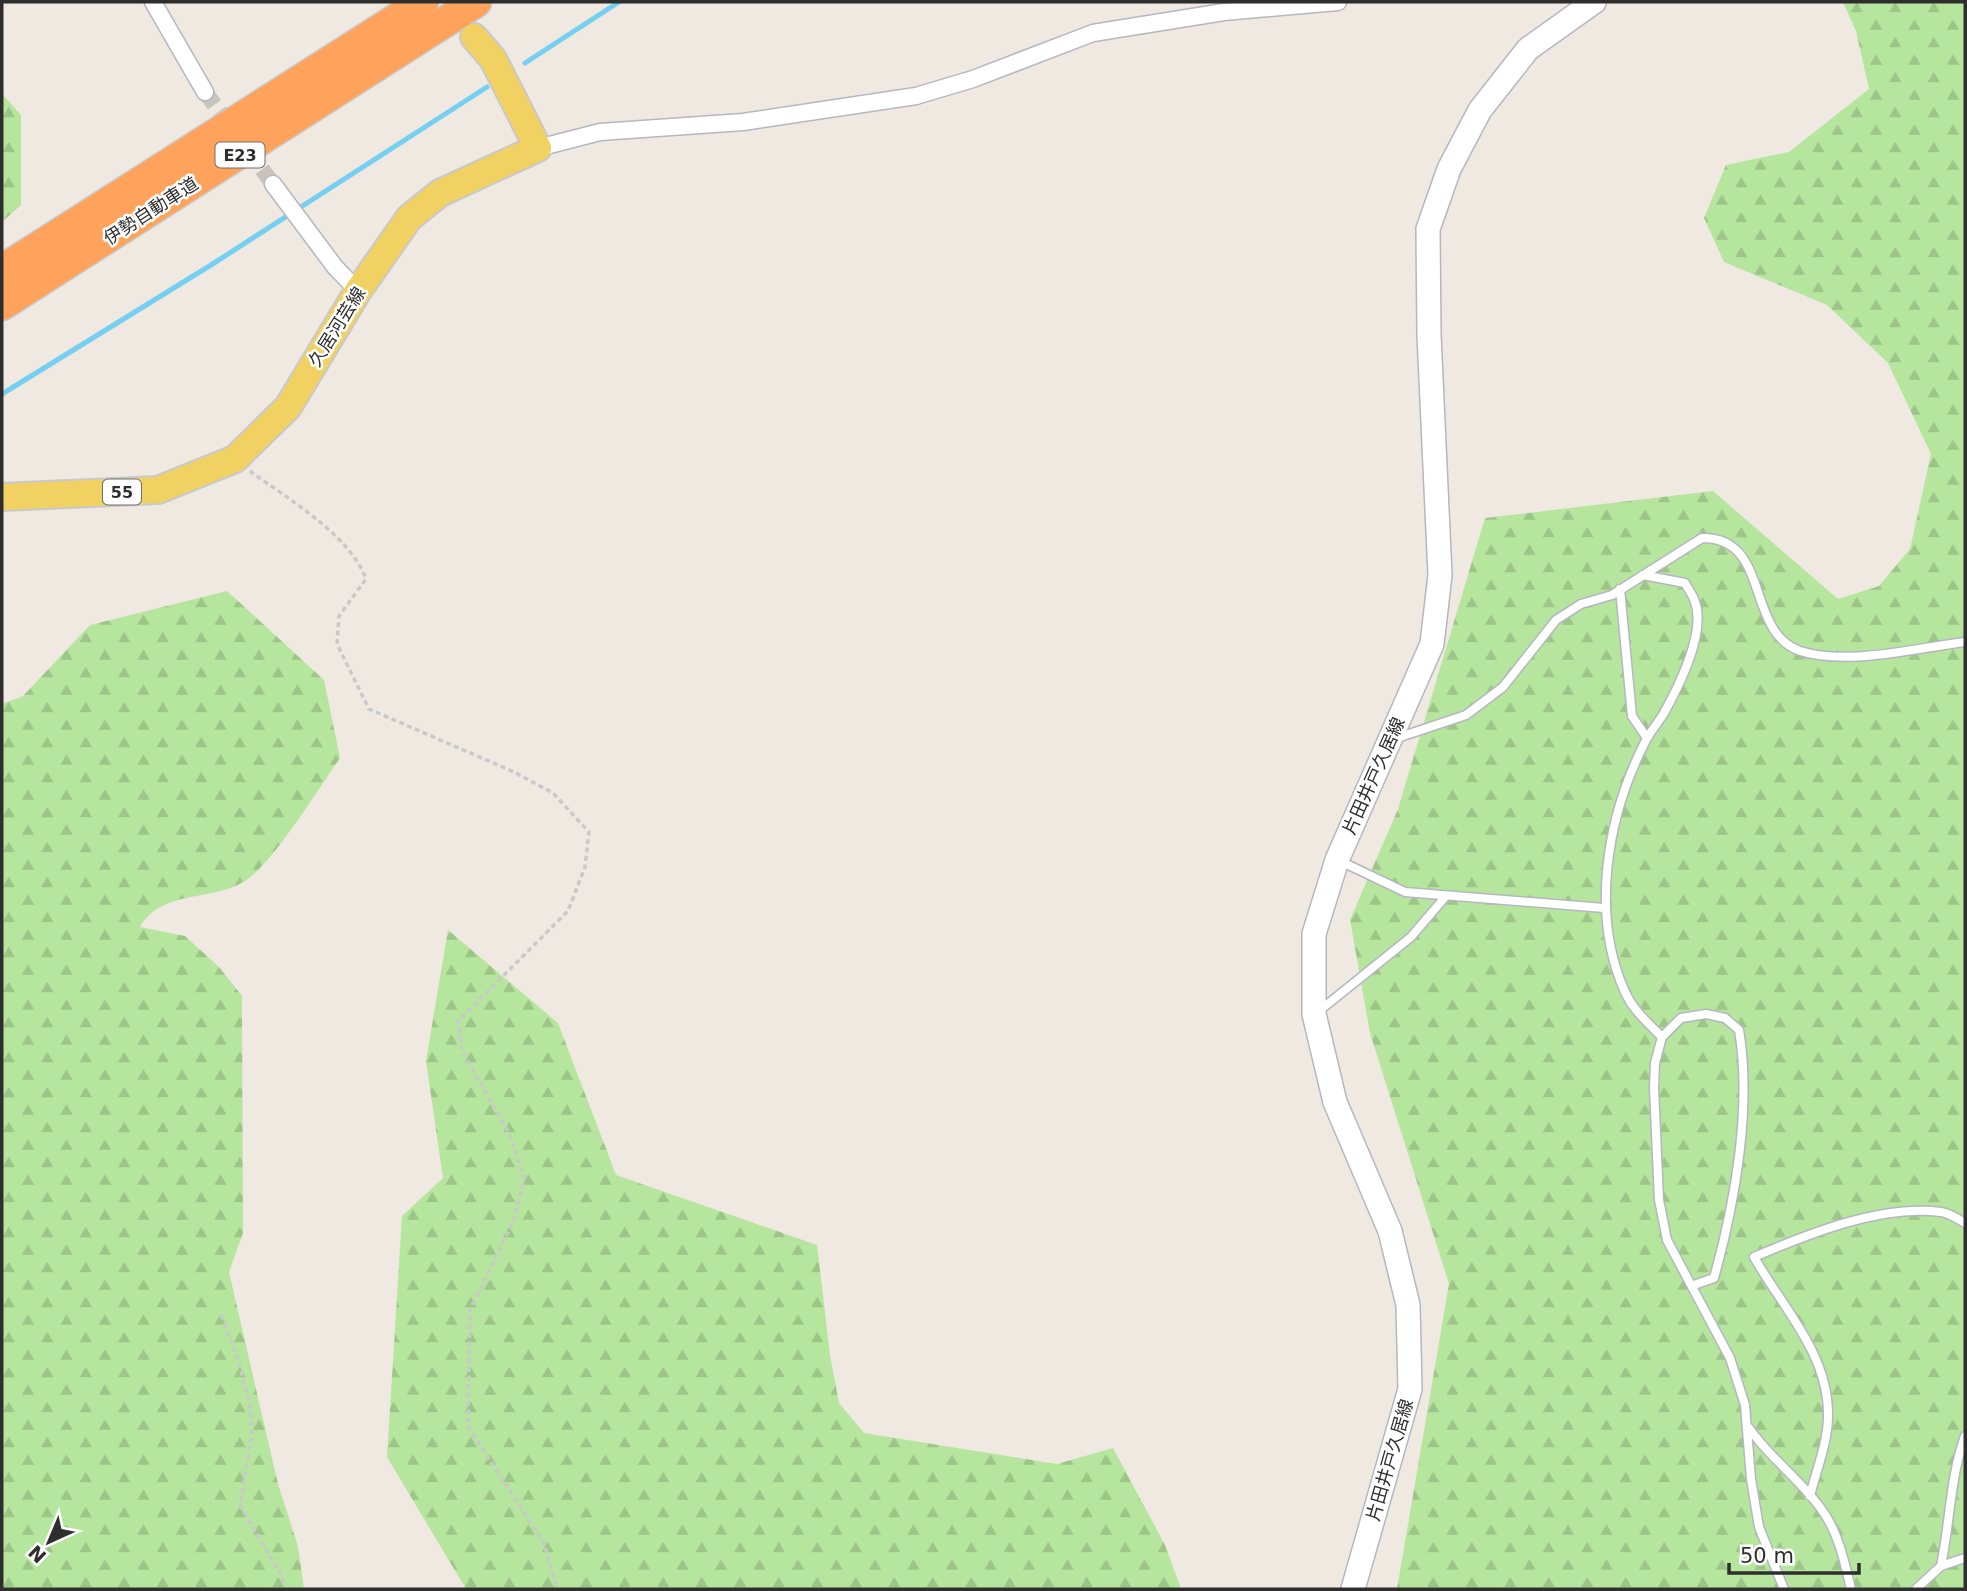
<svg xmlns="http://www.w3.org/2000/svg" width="1967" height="1591" viewBox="0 0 1967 1591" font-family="'DejaVu Sans','Noto Sans JP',sans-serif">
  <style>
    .forest { fill: url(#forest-firs) }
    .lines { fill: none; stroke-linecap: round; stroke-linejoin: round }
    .stream { stroke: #75cff0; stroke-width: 5 }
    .minor-tunnel { stroke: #c8c4bd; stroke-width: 16; stroke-dasharray: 16 8; stroke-linecap: butt }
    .service-casing { stroke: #b4b7c1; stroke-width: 11 }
    .minor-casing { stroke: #b4b7c1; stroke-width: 19 }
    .secondary-casing { stroke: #b4b7c1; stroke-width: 26 }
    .primary-casing { stroke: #c9c9c9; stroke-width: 30 }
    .motorway-casing { stroke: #c9c9c9; stroke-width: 33 }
    .path { stroke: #c9c9c9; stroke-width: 3.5; stroke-dasharray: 5 3.5; stroke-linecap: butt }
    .service { stroke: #fff; stroke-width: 8 }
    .minor { stroke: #fff; stroke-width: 16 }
    .secondary { stroke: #fff; stroke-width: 23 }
    .primary { stroke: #f2d163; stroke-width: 26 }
    .motorway { stroke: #ffa35c; stroke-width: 30 }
    .labels { text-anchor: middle; stroke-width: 5; stroke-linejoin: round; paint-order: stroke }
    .shield { fill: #fff; stroke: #6d6d6d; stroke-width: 2 }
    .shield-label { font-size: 16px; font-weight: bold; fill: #2e2e2e }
    .street-label { font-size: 18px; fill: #2e2e2e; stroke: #fff }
  </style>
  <defs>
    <pattern id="forest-firs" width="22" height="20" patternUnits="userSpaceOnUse" patternTransform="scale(1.75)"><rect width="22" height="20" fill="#b6e59e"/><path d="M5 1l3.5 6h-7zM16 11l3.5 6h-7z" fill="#9dc588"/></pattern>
  </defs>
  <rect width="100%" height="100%" fill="#efe9e1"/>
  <!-- forest -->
  <path class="forest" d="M1843 2H1965V1589H1397L1449 1284 1370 1033 1350 920 1398 809 1485 518 1713 491 1838 599 1879 586 1910 549 1931 454 1888 363 1827 305 1724 262 1704 218 1726 165 1789 152 1869 89 1856 31Z
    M2 94 21 115V205L2 222Z
    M227 591 324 680 340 758C319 788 273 863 245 881 211 902 162 889 140 927L185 936 219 967 242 996 243 1233 229 1272 278 1484 298 1546 304 1589H2V704L23 696 90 625Z
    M448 930 558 1023 616 1175 817 1245 830 1355 839 1403 864 1433 1057 1464 1113 1448 1165 1545 1181 1589H466L387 1457 402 1216 443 1178 426 1061Z"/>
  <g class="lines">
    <!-- stream -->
    <path class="stream" d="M525 63 619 2
      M2 394 211 265 487 87"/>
    <!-- minor-tunnel -->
    <path class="minor-tunnel" d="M205 92 273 184"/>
    <!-- service casing -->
    <g class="service-casing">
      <path id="service" d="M1643 575 1685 583C1688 589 1693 595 1695 602 1706 632 1679 686 1664 713 1658 723 1649 733 1644 744 1607 818 1590 914 1625 992 1633 1010 1648 1023 1662 1037
        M1620 589 1632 716 1647 738
        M1394 739 1466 715 1503 687 1556 620 1581 604 1612 595 1702 538C1771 537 1745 632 1800 651 1847 666 1917 648 1965 642
        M1340 861 1405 892 1604 908
        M1319 1011 1411 937 1446 896
        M1694 1285 1714 1278C1735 1203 1752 1107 1739 1030L1725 1018 1706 1014 1681 1018 1662 1037 1655 1063 1654 1088 1659 1200 1667 1240 1730 1358 1745 1405 1751 1479 1759 1527 1784 1589
        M1749 1428C1771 1460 1803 1481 1824 1513 1839 1535 1845 1564 1851 1589
        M1810 1496C1816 1471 1828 1442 1828 1416 1829 1354 1782 1307 1754 1257 1808 1234 1882 1204 1941 1212 1949 1213 1958 1219 1965 1223
        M1941 1566C1950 1523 1950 1477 1965 1436
        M1916 1589 1941 1566 1965 1558"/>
    </g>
    <!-- minor casing -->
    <g class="minor-casing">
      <path id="minor" d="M153 2 205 92
        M538 148 600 132 743 122 916 96 973 79 1093 33 1224 12 1338 2
        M273 184 335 267 358 291"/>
    </g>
    <!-- secondary casing -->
    <g class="secondary-casing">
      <path id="secondary" d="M1353 1589 1410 1389 1408 1305 1390 1231 1335 1102 1314 1014V934L1337 860 1432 644 1440 575 1429 335 1428 229 1449 169 1480 110 1528 49 1594 2"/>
    </g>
    <!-- primary casing -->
    <g class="primary-casing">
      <path id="primary" d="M2 497 158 490 235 459 288 407 358 291 409 218 440 193 538 148 493 59 474 37"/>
    </g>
    <!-- motorway casing -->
    <g class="motorway-casing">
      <path id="motorway" d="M2 270 423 2
        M2 305 476 2"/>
    </g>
    <!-- path -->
    <path class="path" d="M250 471C288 499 350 535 366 579L339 616 337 644 369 709 514 772 553 793 589 832 585 867 568 911 458 1021 462 1051 510 1135 524 1179 514 1220 470 1310 468 1427 544 1543 557 1589
      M221 1315 238 1359 250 1407 252 1433 240 1505 281 1575 285 1589"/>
    <!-- service -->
    <use href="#service" class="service"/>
    <!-- minor -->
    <use href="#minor" class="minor"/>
    <!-- secondary -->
    <use href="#secondary" class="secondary"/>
    <!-- primary -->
    <use href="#primary" class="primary"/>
    <!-- motorway -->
    <use href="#motorway" class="motorway"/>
  </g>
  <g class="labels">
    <!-- shield labels -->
    <g class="shield">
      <rect x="215.5" y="142.5" width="49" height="25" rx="5"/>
      <rect x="103" y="479.5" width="38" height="25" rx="5"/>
    </g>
    <g class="shield-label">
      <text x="240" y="161">E23</text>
      <text x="122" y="498">55</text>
    </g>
    <!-- street labels -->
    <g class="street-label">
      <text transform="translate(151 211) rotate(-33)" y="6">伊勢自動車道</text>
      <text transform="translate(337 327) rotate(-58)" y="6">久居河芸線</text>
      <text transform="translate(1374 776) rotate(-66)" y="6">片田井戸久居線</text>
      <text transform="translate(1390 1460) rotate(-74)" y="6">片田井戸久居線</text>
    </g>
  </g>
  <!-- border -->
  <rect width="1967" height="1591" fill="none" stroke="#2e2e2e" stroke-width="7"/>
  <!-- north arrow -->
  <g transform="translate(49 1542) rotate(224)" stroke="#ffffff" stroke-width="5" paint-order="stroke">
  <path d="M0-5L12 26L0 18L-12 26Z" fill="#2e2e2e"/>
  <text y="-10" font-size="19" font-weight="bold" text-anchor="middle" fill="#2e2e2e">N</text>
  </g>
  <!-- scale -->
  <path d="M1729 1563v10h130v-10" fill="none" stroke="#2e2e2e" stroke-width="3.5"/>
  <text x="1740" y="1563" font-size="21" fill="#2e2e2e" stroke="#ffffff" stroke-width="5" paint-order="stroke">50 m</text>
</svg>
